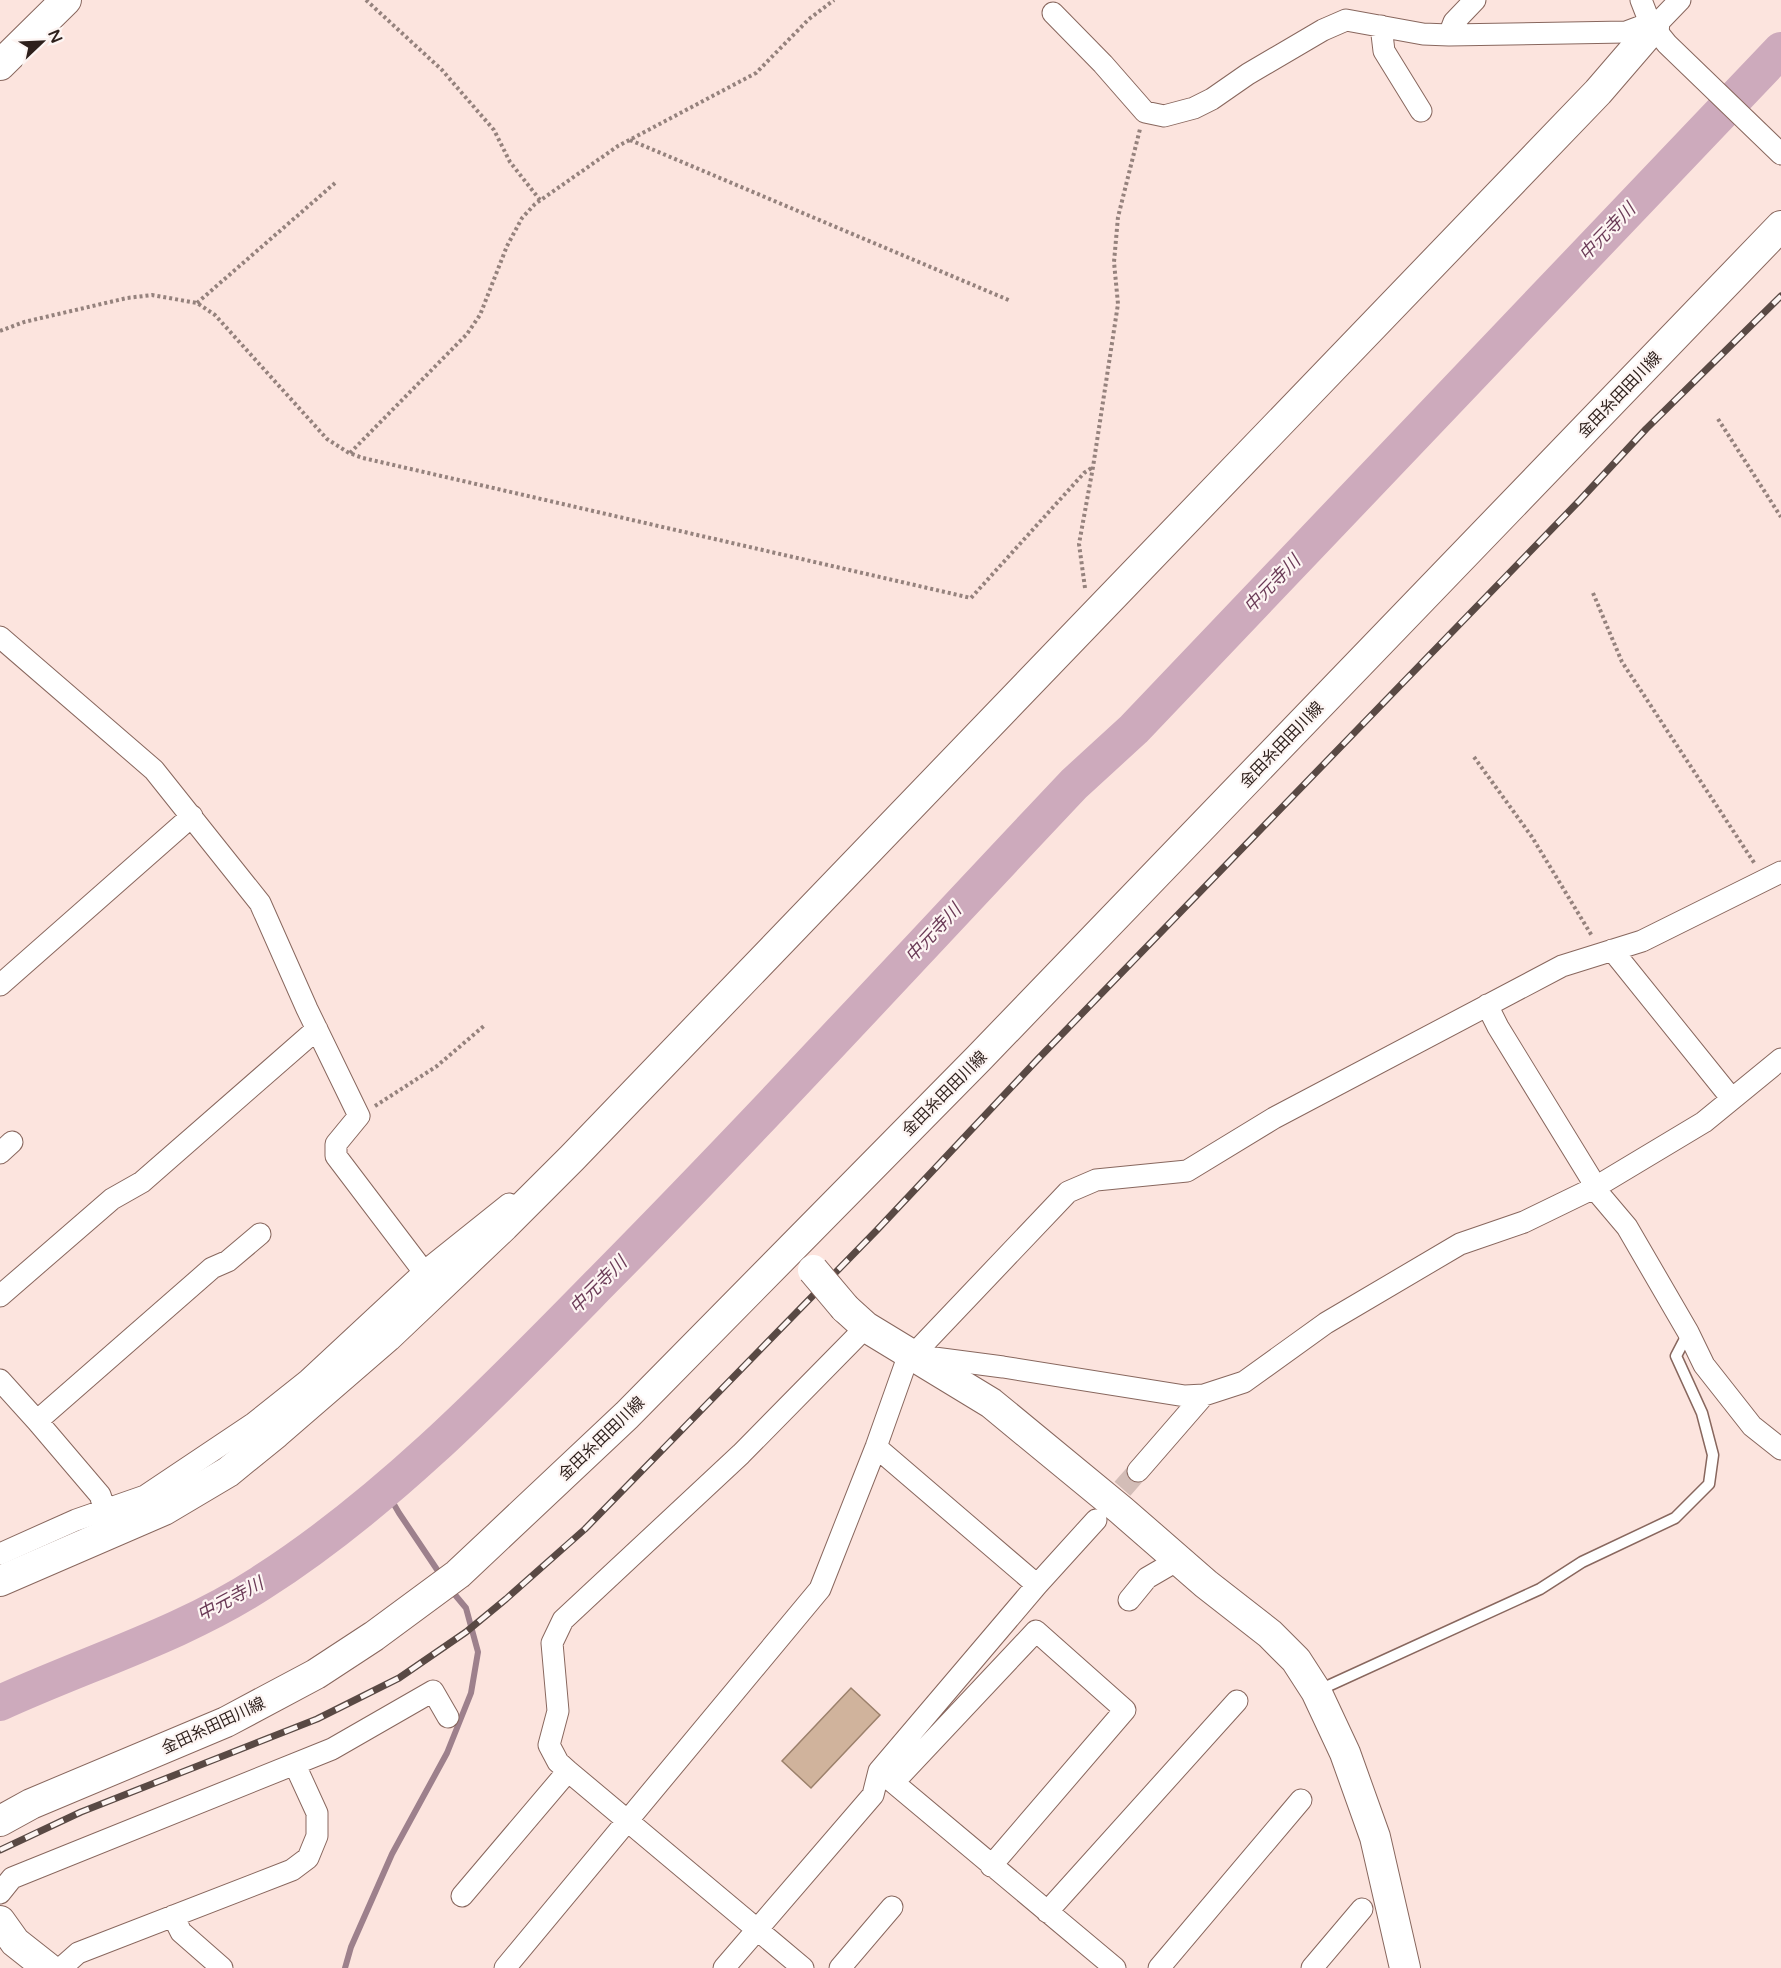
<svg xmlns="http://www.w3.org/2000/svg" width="1781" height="1968" viewBox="0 0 1781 1968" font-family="'Varela Round','Noto Sans JP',sans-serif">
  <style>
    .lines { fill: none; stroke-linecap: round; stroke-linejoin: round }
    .stream { stroke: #9d808c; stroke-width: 6 }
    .river { stroke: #cdaabc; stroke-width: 36 }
    .building { fill: #d0b39c; stroke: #9c816c; stroke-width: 1.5 }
    .street-tunnel { stroke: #d3bdb7; stroke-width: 21; stroke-dasharray: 21 10; stroke-linecap: butt }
    .lane-casing { stroke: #88675e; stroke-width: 13 }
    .street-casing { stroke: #88675e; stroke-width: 23 }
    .secondary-casing { stroke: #88675e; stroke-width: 32 }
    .path { stroke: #95827d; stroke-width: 4; stroke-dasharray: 3 3; stroke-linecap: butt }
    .lane { stroke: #fff; stroke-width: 10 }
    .street { stroke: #fff; stroke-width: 21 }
    .secondary { stroke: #fff; stroke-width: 30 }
    .rail-casing { stroke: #594944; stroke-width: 7 }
    .rail { stroke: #fdf5f3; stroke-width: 4.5; stroke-dasharray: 14; stroke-linecap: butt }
    .secondary-bridge-casing { stroke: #88675e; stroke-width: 32; stroke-linecap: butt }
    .secondary-bridge { stroke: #fff; stroke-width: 30 }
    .labels { text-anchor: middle; stroke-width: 4.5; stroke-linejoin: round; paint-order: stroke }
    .street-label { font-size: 16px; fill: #2d1f1b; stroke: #fdf5f3 }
    .water-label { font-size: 18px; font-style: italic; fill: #6b3b57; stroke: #fdf5f3 }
  </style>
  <rect width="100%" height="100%" fill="#fce4de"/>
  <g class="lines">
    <!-- stream -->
    <path class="stream" d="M385 1489 399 1513 442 1577
      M345 1968 351 1947 392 1854 447 1753 471 1693 478 1652 466 1608 451 1590"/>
    <!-- river -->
    <path class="river" d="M0 1703C87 1663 181 1635 261 1583 388 1502 499 1386 604 1279 764 1117 918 949 1074 784L1134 729 1781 50"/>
  </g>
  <!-- building -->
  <path class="building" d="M851 1688 880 1715 811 1788 782 1761Z"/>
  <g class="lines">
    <!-- street-tunnel -->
    <path class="street-tunnel" d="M1102 1512 1138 1471"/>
    <!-- lane casing -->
    <g class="lane-casing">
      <path id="lane" d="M1317 1691 1540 1589 1582 1562 1675 1518 1709 1484 1713 1455 1702 1413 1676 1356 1688 1333"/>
    </g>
    <!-- street casing -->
    <g class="street-casing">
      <path id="street" d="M1641 0 1650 23 1667 44 1781 154
        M1053 13 1103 64 1145 112 1164 116 1194 108 1212 99 1248 74 1323 30 1346 20 1423 34 1449 35 1626 32 1650 23
        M1381 26 1384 51 1421 111
        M1654 27 1680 0
        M1449 35 1454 22 1475 0
        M0 637 154 770 260 903 307 1009 359 1116 336 1144V1156L424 1272
        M1612 950 1732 1099
        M0 985 192 816
        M1487 1005 1498 1027 1590 1177 1594 1188 1627 1227 1688 1332 1704 1365 1752 1426 1781 1449
        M0 1153 12 1142
        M0 1296 112 1199 142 1182 317 1029
        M919 1356 1003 1367 1185 1396 1204 1395 1244 1382 1326 1323 1460 1244 1524 1222 1594 1188 1704 1122 1781 1059
        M0 1380 37 1421 212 1268 228 1261 260 1234
        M37 1421 100 1495 105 1510
        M876 1447 1037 1585
        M1138 1471 1204 1395
        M0 1554 76 1520 145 1496 254 1423 308 1380 424 1272 509 1204
        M1129 1600 1147 1578 1178 1560
        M882 1773 1115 1968
        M894 1782 1036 1631 1125 1710 991 1866
        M0 1893 12 1878 332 1749 433 1691 448 1717
        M462 1896 568 1771
        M1047 1912 1237 1701
        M173 1916 181 1932 222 1968
        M61 1968 78 1953 292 1870 308 1858 317 1836V1813L295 1765
        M505 1968 820 1589 876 1447 909 1354 913 1355 1068 1192 1096 1180 1187 1171 1274 1118 1562 966 1642 941 1781 872
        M724 1968 873 1795 879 1771 1037 1585 1096 1520
        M803 1968 568 1771 558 1762 549 1745 558 1711 552 1643 563 1620 741 1454 866 1327
        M840 1968 892 1907
        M1159 1968 1301 1800
        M1312 1968 1362 1909"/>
    </g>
    <!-- secondary casing -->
    <g class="secondary-casing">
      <path id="secondary" d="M0 65 66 0
        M845 1308 866 1327 991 1403 1121 1510 1206 1584 1270 1634 1296 1660 1316 1691 1345 1753 1375 1837 1405 1968
        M0 1581 164 1510 228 1472 276 1433 387 1337 504 1226 572 1158 1598 92 1654 27
        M0 1821 31 1804 226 1722 316 1674 374 1636 458 1574 627 1415 978 1059 1781 226
        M0 1921 15 1942 48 1968"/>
    </g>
    <!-- path -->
    <path class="path" d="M366 0 442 70 461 92 494 130 510 162 540 200
      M630 140 1011 301
      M197 303 335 183
      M0 331 24 322 127 298 152 295 197 303 215 315 327 439 349 453 363 458 971 598 1084 473 1093 467
      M1718 419 1781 517
      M350 453 467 334 480 315 507 246 522 218 535 204 618 146 756 73 809 19 834 0
      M1085 588 1079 544 1093 467 1118 304 1114 262 1118 217 1140 129
      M1593 593 1622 662 1755 864
      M1474 757 1532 837 1592 936
      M375 1106 437 1066 485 1025"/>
    <!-- lane -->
    <use href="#lane" class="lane"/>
    <!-- street -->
    <use href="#street" class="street"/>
    <!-- secondary -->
    <use href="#secondary" class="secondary"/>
    <!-- rail casing -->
    <g class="rail-casing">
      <path id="rail" d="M0 1850 81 1812 317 1719 399 1678 466 1632 506 1599 585 1529 877 1230 1037 1060 1580 500 1646 429 1781 296"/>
    </g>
    <!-- rail -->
    <use href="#rail" class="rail"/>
    <!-- secondary-bridge casing -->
    <g class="secondary-bridge-casing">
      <path id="secondary-bridge" d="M813 1270 845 1308"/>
    </g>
    <!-- secondary-bridge -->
    <use href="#secondary-bridge" class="secondary-bridge"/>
  </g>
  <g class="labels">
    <!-- street labels -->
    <g class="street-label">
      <text transform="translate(1619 394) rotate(-46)" y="6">金田糸田田川線</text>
      <text transform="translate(1281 744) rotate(-46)" y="6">金田糸田田川線</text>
      <text transform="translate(944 1093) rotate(-45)" y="6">金田糸田田川線</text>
      <text transform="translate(601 1438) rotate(-44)" y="6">金田糸田田川線</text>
      <text transform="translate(213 1725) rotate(-25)" y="6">金田糸田田川線</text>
    </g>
    <!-- water labels -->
    <g class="water-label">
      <text transform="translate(1607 232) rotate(-46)" y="6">中元寺川</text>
      <text transform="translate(1272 584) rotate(-46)" y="6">中元寺川</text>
      <text transform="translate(933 933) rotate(-47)" y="6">中元寺川</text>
      <text transform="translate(598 1285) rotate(-45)" y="6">中元寺川</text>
      <text transform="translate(230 1599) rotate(-28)" y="6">中元寺川</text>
    </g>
  </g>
  <!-- north arrow -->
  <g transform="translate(42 42) rotate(67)" stroke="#fdf5f3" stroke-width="4.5" paint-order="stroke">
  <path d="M0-4.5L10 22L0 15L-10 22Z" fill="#2d1f1b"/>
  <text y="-9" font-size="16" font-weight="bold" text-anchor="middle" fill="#2d1f1b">N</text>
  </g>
</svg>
